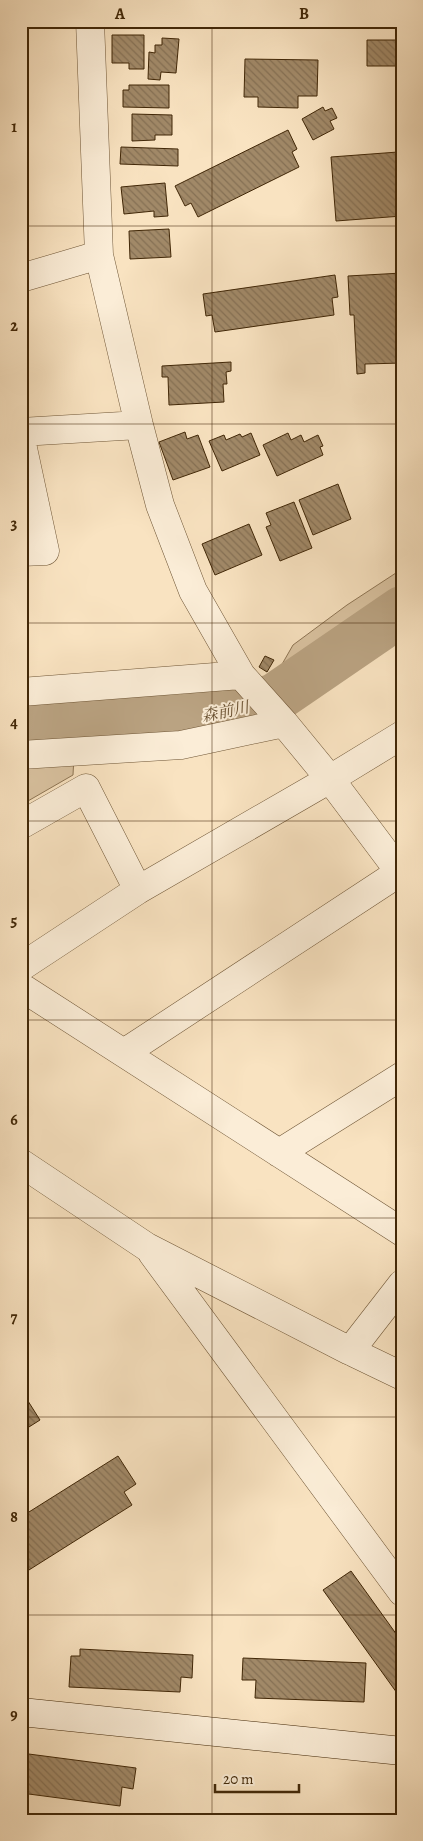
<svg xmlns="http://www.w3.org/2000/svg" width="423" height="1841" viewBox="0 0 423 1841" font-family="Alegreya,'Noto Serif JP',serif">
  <style>
    .green { fill: #dac3a1; stroke: #8e7554 }
    .lines { fill: none; stroke-linecap: round; stroke-linejoin: round }
    .river { stroke: #baa382; stroke-width: 50 }
    .building { fill: url(#building-back-hatch); stroke: #412707 }
    .street-casing { stroke: #6f5636; stroke-width: 29 }
    .secondary-casing { stroke: #412707; stroke-width: 29 }
    .street { stroke: #fbedd7; stroke-width: 28 }
    .secondary { stroke: #fbedd7; stroke-width: 28 }
    .grid { fill: none; stroke: #412707; stroke-width: 1; stroke-opacity: 0.55 }
    .labels { text-anchor: middle; stroke-width: 4; stroke-linejoin: round; paint-order: stroke }
    .water-label { font-size: 16px; font-style: italic; fill: #654c2c; stroke: #fbedd7 }
    .neatline { fill: none; stroke: #412707; stroke-width: 2 }
    .grid-label { font-size: 16px; text-anchor: middle; font-weight: bold; fill: #412707 }
  </style>
  <defs>
    <pattern id="building-back-hatch" width="6" height="6" patternUnits="userSpaceOnUse" patternTransform="scale(1.25)"><rect width="6" height="6" fill="#a18968"/><path d="M-1 5l2 2M0 0l6 6M5-1l2 2" fill="none" stroke="#857054"/></pattern>
  </defs>
  <rect width="100%" height="100%" fill="#f9e3c1"/>
  <filter id="stains"><feTurbulence type="fractalNoise" baseFrequency=".004" numOctaves="4"/><feColorMatrix values="0 0 0 0 .2 0 0 0 0 .09 0 0 0 0 .02 0 0 0 .5 -.17"/></filter>
  <radialGradient id="worn" r=".72"><stop offset=".6" stop-color="#630" stop-opacity="0"/><stop offset="1" stop-color="#630" stop-opacity=".3"/></radialGradient>
  <!-- green -->
  <path class="green" d="M402 569V606L296 679 277 673 293 645 347 605Z
    M74 756 73 775 21 805V758Z"/>
  <g class="lines">
    <!-- river -->
    <path class="river" d="M21 726 123 720 183 719 230 713 275 698 402 611"/>
  </g>
  <!-- building -->
  <path class="building" d="M112 35H144V69H129V63H112Z
    M162 38 179 39 176 73 161 72 160 80 148 79 149 52 155 53V45H162Z
    M367 40H402V66H367Z
    M245 59 318 60 317 96H298V108L258 107V97H244Z
    M129 85H169V108L123 107V90H129Z
    M323 107 325 111 332 108 337 118 330 121 334 129 313 140 302 119Z
    M132 114 172 115V135H155V140L132 141Z
    M288 130 297 149 292 152 299 167 198 217 191 203 185 206 175 186Z
    M121 147 178 149V166L120 164Z
    M398 152 402 216 336 221 331 157Z
    M165 183 168 216 154 217V211L124 214 121 187Z
    M169 229 171 257 130 259 129 231Z
    M402 273V363L365 364V373L357 374 354 315H350L348 276Z
    M335 275 338 297 332 298 334 315 215 332 212 315 206 316 203 294Z
    M231 362V371L226 372 227 384H223L224 402 169 405 168 377H162V366Z
    M185 432 187 439 198 435 210 467 173 480 159 442Z
    M251 433 260 455 222 471 209 441 224 435 226 440 240 434 242 437Z
    M288 433 291 440 301 435 304 442 318 435 323 446 320 447 323 455 277 476 263 445Z
    M338 484 351 519 313 535 299 500Z
    M294 502 312 548 280 561 266 527 271 525 266 513Z
    M249 524 262 555 215 575 202 544Z
    M265 656 274 660 267 672 259 667Z
    M21 1390 40 1420 21 1432Z
    M118 1456 136 1484 124 1492 132 1505 21 1575V1517Z
    M351 1571 402 1642V1700L323 1590Z
    M80 1649 193 1655 192 1678 181 1677 180 1692 69 1687 71 1656H80Z
    M243 1658 366 1663 364 1702 255 1698 256 1680H242Z
    M21 1753 136 1768 133 1789 122 1787 120 1806 21 1793Z"/>
  <g class="lines">
    <!-- street casing -->
    <g class="street-casing">
      <path id="street" d="M90 21 99 255 139 425 160 505 193 591 241 675 284 723 330 779 402 875
        M21 278 99 255
        M21 432 139 425
        M21 439 45 551 21 552
        M21 692 241 675
        M21 755 181 745 284 723
        M21 825 86 788 138 890
        M21 967 138 890 330 779 402 735
        M21 987 402 1232
        M124 1053 400 872
        M279 1153 402 1076
        M21 1163 147 1247 350 1351 402 1376
        M152 1253 402 1592
        M350 1351 402 1284"/>
    </g>
    <!-- secondary casing -->
    <g class="secondary-casing">
      <path id="secondary" d="M21 1712 402 1751"/>
    </g>
    <!-- street -->
    <use href="#street" class="street"/>
    <!-- secondary -->
    <use href="#secondary" class="secondary"/>
  </g>
  <!-- grid -->
  <path class="grid" d="M212 21V1820M21 226H402M21 424H402M21 623H402M21 821H402M21 1020H402M21 1218H402M21 1417H402M21 1615H402"/>
  <g class="labels">
    <!-- water labels -->
    <g class="water-label">
      <text transform="translate(225 711) rotate(-12)" y="6">森前川</text>
    </g>
  </g>
  <!-- margin -->
  <rect width="423" height="1841" fill="none" stroke="#f9e3c1" stroke-width="55"/>
  <!-- scale -->
  <path d="M215 1784v8h84v-8" fill="none" stroke="#412707" stroke-width="2.5"/>
  <text x="223" y="1784" font-size="15" fill="#412707" stroke="#fbedd7" stroke-width="4" paint-order="stroke">20 m</text>
  <rect x="28" y="28" width="368" height="1786" class="neatline"/>
  <g class="grid-label">
    <text x="120" y="19">A</text>
    <text x="304" y="19">B</text>
    <text x="14" y="132">1</text>
    <text x="14" y="331">2</text>
    <text x="14" y="529">3</text>
    <text x="14" y="728">4</text>
    <text x="14" y="926">5</text>
    <text x="14" y="1125">6</text>
    <text x="14" y="1323">7</text>
    <text x="14" y="1522">8</text>
    <text x="14" y="1720">9</text>
  </g>
  <rect width="100%" height="100%" filter="url(#stains)"/>
  <rect width="100%" height="100%" fill="url(#worn)"/>
</svg>
